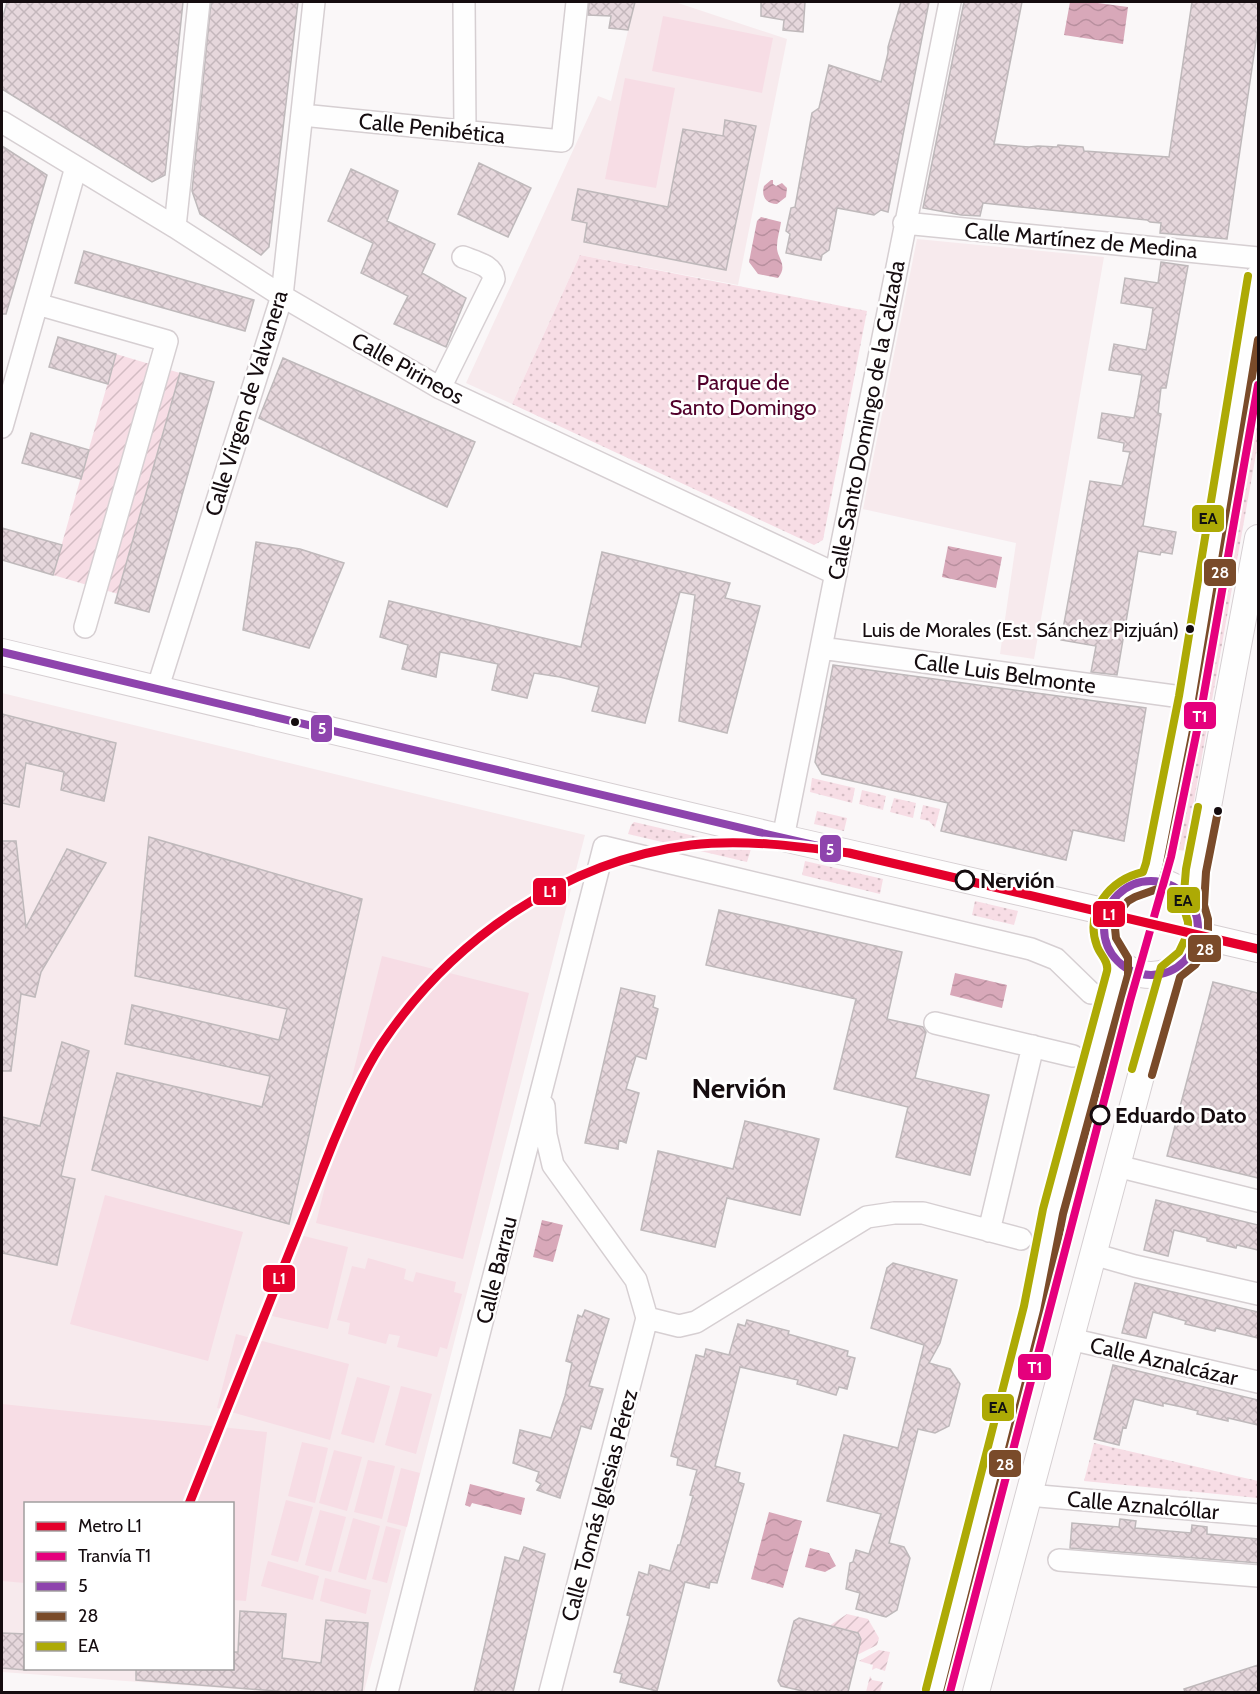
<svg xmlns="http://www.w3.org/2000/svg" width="1260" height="1694" viewBox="0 0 1260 1694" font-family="Cabin,sans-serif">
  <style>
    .built { fill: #f7eaed; fill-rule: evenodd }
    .grass { fill: url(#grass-dots) }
    .garden { fill: url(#garden-furrows) }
    .pitch { fill: #f7dde5 }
    .water { fill: url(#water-waves) }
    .building { fill: url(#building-cross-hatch); stroke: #bfb9bb; stroke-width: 1.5 }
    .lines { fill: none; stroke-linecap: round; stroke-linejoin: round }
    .minor-casing { stroke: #d6cfd2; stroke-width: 24 }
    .major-casing { stroke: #d6cfd2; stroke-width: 28 }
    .minor { stroke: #fefefe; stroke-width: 21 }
    .major { stroke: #fefefe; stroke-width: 26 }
    .bus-1-casing { stroke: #fff; stroke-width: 12 }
    .bus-2-casing { stroke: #fff; stroke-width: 12 }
    .bus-3-casing { stroke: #fff; stroke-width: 12 }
    .bus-1 { stroke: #8e44ad; stroke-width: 8 }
    .bus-2 { stroke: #7a4b2a; stroke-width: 8 }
    .bus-3 { stroke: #adaa05; stroke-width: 8 }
    .tram-1-casing { stroke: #fff; stroke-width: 12 }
    .tram-1 { stroke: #e5007d; stroke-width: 8 }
    .metro-1-casing { stroke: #fff; stroke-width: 14 }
    .metro-1 { stroke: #e4002b; stroke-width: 9 }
    .bus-dot { fill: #150c0f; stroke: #fff; stroke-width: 2 }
    .stop-dot { fill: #fff; stroke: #150c0f; stroke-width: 3 }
    .labels { text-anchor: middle; stroke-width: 5; stroke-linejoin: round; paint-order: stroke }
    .bus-label { font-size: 20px; fill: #150c0f; stroke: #fff; text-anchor: end }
    .street-label { font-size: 22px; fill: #150c0f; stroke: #fff }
    .park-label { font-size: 22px; fill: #51002b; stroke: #fff }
    .stop-label { font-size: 22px; font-weight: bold; fill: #150c0f; stroke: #fff; text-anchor: start }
    .district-label { font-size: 28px; font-weight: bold; fill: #150c0f; stroke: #fff }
    .line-badge { stroke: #fff; stroke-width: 2 }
    .badge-label { font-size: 16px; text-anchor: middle; font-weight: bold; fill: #fff }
    .pale-badge-label { font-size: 16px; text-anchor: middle; font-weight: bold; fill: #111 }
  </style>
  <defs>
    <pattern id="grass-dots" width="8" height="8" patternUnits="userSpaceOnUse" patternTransform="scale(1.5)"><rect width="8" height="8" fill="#f7dde5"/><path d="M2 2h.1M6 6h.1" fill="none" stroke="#d3bcc3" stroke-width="1.8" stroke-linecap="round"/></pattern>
    <pattern id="garden-furrows" width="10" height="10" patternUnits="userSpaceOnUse" patternTransform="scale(1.5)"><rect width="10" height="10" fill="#f7dde5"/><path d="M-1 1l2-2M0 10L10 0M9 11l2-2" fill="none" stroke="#d3bcc3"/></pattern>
    <pattern id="water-waves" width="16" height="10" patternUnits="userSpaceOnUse" patternTransform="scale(1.5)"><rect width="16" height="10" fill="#d8a8b9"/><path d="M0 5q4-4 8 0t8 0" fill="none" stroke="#b88f9e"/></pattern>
    <pattern id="building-cross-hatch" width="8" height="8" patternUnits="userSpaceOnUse" patternTransform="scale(1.5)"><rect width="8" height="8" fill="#e6d7dc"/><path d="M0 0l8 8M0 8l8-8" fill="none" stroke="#c4b7bc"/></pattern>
  </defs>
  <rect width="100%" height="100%" fill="#faf7f8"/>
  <!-- built -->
  <path class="built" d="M635 2H675L787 39 738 285 580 255 512 404 466 383 598 96 611 101Z
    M917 239 1104 257 1034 659 1000 654 1016 543 863 509Z
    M2 693 585 835 364 1692H277L2 1672ZM26 1504H232V1668H26Z"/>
  <!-- grass -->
  <path class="grass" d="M580 255 867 311 823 540 814 545 512 404Z
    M1258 382V443L1185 851 1173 849Z
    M812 778 855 788 852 803 810 792Z
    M862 790 886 796 883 810 859 804Z
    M894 798 916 803 913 818 890 812Z
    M923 805 940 809 935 828 929 821 920 819Z
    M817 811 847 818 844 831 814 824Z
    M634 822 751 849 747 862 628 834 631 825Z
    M805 861 883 879 880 894 802 875Z
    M975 901 1018 911 1014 925 972 915Z
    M1094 1443 1258 1481V1498L1084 1481Z"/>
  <!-- garden -->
  <path class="garden" d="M116 354 180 373 118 594 53 575Z
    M847 1614 868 1619 879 1638 877 1645 857 1655 861 1639 858 1633 829 1626Z
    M879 1650 890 1652 885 1671 876 1668 872 1670 873 1665 859 1661Z
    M870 1676 872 1680 883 1682 880 1692H866Z"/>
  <!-- pitch -->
  <path class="pitch" d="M663 16 773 38 762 93 652 71Z
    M625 78 675 88 656 188 605 179Z
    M382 956 529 993 463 1259 316 1223Z
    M105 1195 243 1232 208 1361 70 1324Z
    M292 1233 348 1247 328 1329 272 1316Z
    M368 1258 406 1269 404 1279 413 1282 416 1272 456 1282 454 1292 462 1294 447 1349 440 1347 437 1357 397 1347 400 1336 389 1334 386 1344 348 1334 350 1323 337 1320 352 1266 365 1269Z
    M236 1334 349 1364 330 1440 217 1408Z
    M357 1377 390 1386 374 1443 341 1434Z
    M401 1386 432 1394 416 1454 385 1445Z
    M2 1404 267 1432 246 1601 233 1600 232 1504H26L25 1583 2 1581Z
    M302 1442 328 1448 315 1503 288 1496Z
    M334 1450 362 1457 347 1511 319 1503Z
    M368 1460 395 1466 382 1519 354 1512Z
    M401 1468 420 1473 407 1527 387 1522Z
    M286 1500 313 1507 298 1562 271 1555Z
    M320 1510 346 1517 331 1572 305 1565Z
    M353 1518 380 1526 366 1580 338 1572Z
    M386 1526 401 1530 387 1583 372 1579Z
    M268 1561 319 1576 313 1600 261 1586Z
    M325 1578 371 1590 366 1614 320 1601Z"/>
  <!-- water -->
  <path class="water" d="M1070 2H1090L1128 7 1123 44 1064 35Z
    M771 180H773V184L776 186 782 183 787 188 786 197 777 204C766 204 761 196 764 186Z
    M761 217 781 222C780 230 777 238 777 246 776 258 789 264 778 278L758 274 749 262 757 221Z
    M948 546 1002 557 996 588 942 577Z
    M955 973 1007 985 1002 1008 950 995Z
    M542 1220 563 1225 553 1262 533 1257Z
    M470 1484 525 1498 521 1515 472 1503 470 1507 465 1505Z
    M769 1512 802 1521 783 1588 751 1579Z
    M810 1548 829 1553 836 1566 825 1572 805 1567Z"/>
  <!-- building -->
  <path class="building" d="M7 2H183L165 175 152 182 2 89V20Z
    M211 2H298L269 247 261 255 200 214 192 191Z
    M589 2H635L628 30 609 28 611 16 588 15Z
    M761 2H805L803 32 783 30 784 20 761 16Z
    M901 2H929L888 212 881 210 874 215 837 208 829 250 822 255 821 260 786 253 790 234 786 231 791 208 795 207 812 113 819 108 829 65 881 82 888 53V47Z
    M964 2H1022L994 144 1029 147 1038 146 1057 147 1058 145 1083 147 1084 151 1169 157 1192 2H1258V27L1227 239 1160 233 1161 223 1150 222 1147 220 983 203 980 216 961 215 923 208Z
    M725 120 756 126 726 270 584 242 587 223 572 220 578 189 668 207 683 129 723 136Z
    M2 146 47 175 6 314H2Z
    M479 163 531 188 508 237 458 214Z
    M351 169 398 191 387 221 435 244 422 273 466 298 446 347 394 324 408 296 361 273 373 243 328 221Z
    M84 251 254 300 245 331 75 283Z
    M1161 262 1188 266 1166 388H1161L1158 413 1161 414 1143 526 1176 532 1172 554 1161 552 1160 555 1138 551 1117 675 1091 672 1096 646 1061 640 1090 481 1122 486 1130 452 1123 451 1124 443 1098 438 1102 413 1134 418 1138 398 1142 375 1109 370 1114 344 1146 350 1150 329 1153 308 1121 303 1125 278 1158 283Z
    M58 337 116 354 108 384 49 367Z
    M283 358 475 442 447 507 259 418Z
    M180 373 214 382 149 612 115 603Z
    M31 433 89 450 81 479 22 463Z
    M2 528 62 545 53 575 2 560Z
    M256 542 300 549 344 563 309 648 243 630Z
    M602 552 730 583 725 598 760 606 727 733 679 721 695 595 680 592 645 723 592 711 599 687 560 677 534 673 527 698 492 690 498 664 440 652 436 677 402 669 408 645 380 637 389 601 581 647Z
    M833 665 1146 708 1124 841 1073 830 1066 860 941 831 948 803 822 774 815 762Z
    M2 714 116 743 104 801 61 790 64 772 26 763 19 807 2 803Z
    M149 837 362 899 289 1224 92 1170 117 1073 262 1107 270 1076 125 1044 132 1005 279 1040 287 1009 135 976Z
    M2 841H16L26 927 67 849 106 863 41 972 35 997 21 994 11 1071H2Z
    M719 910 902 952 887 1019 923 1027 926 1032 915 1078 989 1095 970 1175 896 1157 908 1107 834 1089 856 999 706 965Z
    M1213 982 1258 993V1178L1167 1156Z
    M621 988 655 996 653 1007 658 1009 646 1059 636 1056 626 1089 639 1093 626 1143 619 1140 618 1149 585 1143Z
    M62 1042 89 1051 61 1176 75 1179 57 1265 2 1253V1117L40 1126Z
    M745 1121 819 1139 800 1215 727 1198 715 1247 641 1230 658 1151 733 1169Z
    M1156 1200 1258 1225V1250L1237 1245 1236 1248 1207 1241V1238L1174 1230 1168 1256 1144 1250Z
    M893 1263 957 1280 940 1343 929 1363 950 1369 960 1384 949 1426 935 1433 918 1429 889 1543 904 1547 910 1558 897 1610 886 1617 856 1609 860 1593 846 1589 850 1563 853 1562 856 1550 869 1554 881 1514 827 1501 844 1435 898 1448 924 1345 871 1328 887 1268Z
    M1135 1283 1258 1312V1338L1216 1328 1215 1331 1185 1324 1186 1321 1153 1312 1146 1338 1122 1333Z
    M585 1310 609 1319 589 1386 603 1389 591 1429 581 1426 560 1498 537 1490 541 1484 536 1481 539 1472 513 1463 520 1430 551 1438 565 1396 572 1363 566 1361 578 1315 582 1317Z
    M747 1320 789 1331 788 1334 848 1351 847 1356 855 1358 847 1389 839 1387 836 1395 797 1384 798 1380 740 1367 715 1466 740 1473 738 1482 744 1484 717 1583 710 1582 709 1588 685 1582 657 1691 620 1682 622 1674 614 1672 630 1616 627 1615 639 1572 648 1575 650 1565 670 1571 678 1545H680L693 1496 690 1495 697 1470 677 1465 678 1458 671 1456 696 1355 704 1357 706 1349 729 1355 738 1324 745 1326Z
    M1113 1365 1258 1400V1425L1228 1418V1421L1197 1414 1198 1411 1182 1407 1163 1403V1406L1134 1399 1126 1428 1123 1427 1119 1445 1094 1439Z
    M1120 1519 1136 1521 1135 1528 1191 1533 1192 1525 1207 1527V1534L1258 1539V1563L1070 1548 1072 1523 1119 1527Z
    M524 1547 545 1554 513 1692H474L505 1557 519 1561Z
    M240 1611 286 1614 282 1658 321 1663 326 1620 368 1623 362 1692H288L136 1680V1668H232V1652H238Z
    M799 1618 858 1633 861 1639 848 1692H807L781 1686 778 1681 794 1621Z
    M2 1633 26 1634V1670L2 1668Z
    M1258 1665V1692H1185L1184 1689Z"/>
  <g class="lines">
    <!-- minor casing -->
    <g class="minor-casing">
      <path id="minor" d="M464 2 465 131
        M302 115 562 141 577 2
        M2 122 175 227 282 296 440 388 836 574
        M904 223 1258 258
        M175 227 199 2
        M37 304 167 341 85 627
        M440 388 494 279C493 265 475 262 463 257
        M2 427 76 167
        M821 648 1189 698
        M157 690 282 296 314 2
        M783 838 950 2
        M935 1023 1073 1056
        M544 1106 546 1135 553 1165 636 1280 647 1318 550 1692
        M1117 1166 1258 1201
        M989 1231 1033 1046
        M1093 1254 1135 1266 1258 1294
        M647 1318 679 1326 696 1322 867 1217 894 1213H923L1021 1239
        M1070 1339 1258 1382
        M1028 1495 1258 1515
        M1059 1560 1258 1576
        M387 1692 604 847 1031 949 1056 959 1091 993"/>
    </g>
    <!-- major casing -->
    <g class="major-casing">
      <path id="major" d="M2 652 783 838 1107 912
        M1152 881 1189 698 1258 278
        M1104 928a47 47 0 1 1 94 0a47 47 0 1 1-94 0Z
        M1193 906 1196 871 1258 538
        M1198 935 1258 949
        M936 1692 1034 1308 1053 1212 1069 1150 1112 999 1118 962
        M976 1692 1161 1001 1171 971"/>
    </g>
    <!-- minor -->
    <use href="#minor" class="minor"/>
    <!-- major -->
    <use href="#major" class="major"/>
    <!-- bus-1 casing -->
    <g class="bus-1-casing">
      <path id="bus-1" d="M2 652 783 838 1107 912
        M1104 928a47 47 0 1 1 94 0a47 47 0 1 1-94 0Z
        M1198 935 1258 949"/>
    </g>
    <!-- bus-2 casing -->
    <g class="bus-2-casing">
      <path id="bus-2" d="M1152 1075 1180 977 1195 965 1204 951 1208 937V919L1204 905 1206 872 1218 811
        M947 1692 1044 1311 1063 1214 1128 975V958L1116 938 1115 928 1118 913 1128 901 1135 897 1160 888 1166 868 1199 700 1258 340"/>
    </g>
    <!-- bus-3 casing -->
    <g class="bus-3-casing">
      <path id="bus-3" d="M1132 1069 1161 967 1179 952 1188 933V922L1183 905 1186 869 1198 807
        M926 1689 1024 1306 1043 1209 1107 971C1109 961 1100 955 1097 946 1084 911 1110 880 1143 872L1146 863 1179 696 1248 276"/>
    </g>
    <!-- bus-1 -->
    <use href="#bus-1" class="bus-1"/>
    <!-- bus-2 -->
    <use href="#bus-2" class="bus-2"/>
    <!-- bus-3 -->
    <use href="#bus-3" class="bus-3"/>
    <!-- tram-1 casing -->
    <g class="tram-1-casing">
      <path id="tram-1" d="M950 1692 1130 1001 1171 857 1201 711 1258 385"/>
    </g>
    <!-- tram-1 -->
    <use href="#tram-1" class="tram-1"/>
    <!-- metro-1 casing -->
    <g class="metro-1-casing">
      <path id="metro-1" d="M189 1504 333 1143C347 1110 361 1076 381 1045 451 940 564 861 691 845 743 839 797 846 849 853L1258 949"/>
    </g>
    <!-- metro-1 -->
    <use href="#metro-1" class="metro-1"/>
  </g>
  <!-- markers -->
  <g class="bus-dot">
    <circle cx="1190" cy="629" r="5"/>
    <circle cx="295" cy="722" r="5"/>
    <circle cx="1218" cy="811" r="5"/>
  </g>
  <g class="stop-dot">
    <circle cx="965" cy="880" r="9"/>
    <circle cx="1100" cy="1115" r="9"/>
  </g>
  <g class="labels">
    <!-- bus labels -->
    <g class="bus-label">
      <text x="1179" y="637">Luis de Morales (Est. Sánchez Pizjuán)</text>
    </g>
    <!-- street labels -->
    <g class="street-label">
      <text transform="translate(432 128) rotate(6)" y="8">Calle Penibética</text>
      <text transform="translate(1081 240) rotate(5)" y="8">Calle Martínez de Medina</text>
      <text transform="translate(408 368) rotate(29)" y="8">Calle Pirineos</text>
      <text transform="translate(246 403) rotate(-73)" y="8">Calle Virgen de Valvanera</text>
      <text transform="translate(866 420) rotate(-79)" y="8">Calle Santo Domingo de la Calzada</text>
      <text transform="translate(1005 673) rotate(8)" y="8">Calle Luis Belmonte</text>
      <text transform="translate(496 1270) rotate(-76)" y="8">Calle Barrau</text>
      <text transform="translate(1164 1361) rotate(13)" y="8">Calle Aznalcázar</text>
      <text transform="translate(599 1505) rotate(-75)" y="8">Calle Tomás Iglesias Pérez</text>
      <text transform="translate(1143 1505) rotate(5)" y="8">Calle Aznalcóllar</text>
    </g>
    <!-- park labels -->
    <g class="park-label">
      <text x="743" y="390">Parque de<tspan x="743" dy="25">Santo Domingo</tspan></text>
    </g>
    <!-- stop labels -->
    <g class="stop-label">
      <text x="980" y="888">Nervión</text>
      <text x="1115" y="1123">Eduardo Dato</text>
    </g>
    <!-- district labels -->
    <g class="district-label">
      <text x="739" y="1098">Nervión</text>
    </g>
  </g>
  <g class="line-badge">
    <rect x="1191" y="504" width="34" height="29" rx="6" fill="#adaa05"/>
    <rect x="1203" y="558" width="34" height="29" rx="6" fill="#7a4b2a"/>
    <rect x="1183" y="701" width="34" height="29" rx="6" fill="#e5007d"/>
    <rect x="310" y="714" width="23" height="29" rx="6" fill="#8e44ad"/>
    <rect x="819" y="834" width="23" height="29" rx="6" fill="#8e44ad"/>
    <rect x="532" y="877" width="35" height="29" rx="6" fill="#e4002b"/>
    <rect x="1166" y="886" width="35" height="28" rx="6" fill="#adaa05"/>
    <rect x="1092" y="900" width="34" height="28" rx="6" fill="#e4002b"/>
    <rect x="1187" y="934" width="35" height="29" rx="6" fill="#7a4b2a"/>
    <rect x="262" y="1264" width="34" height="29" rx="6" fill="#e4002b"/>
    <rect x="1017" y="1353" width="35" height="28" rx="6" fill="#e5007d"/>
    <rect x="981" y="1393" width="34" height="29" rx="6" fill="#adaa05"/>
    <rect x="988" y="1449" width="34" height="29" rx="6" fill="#7a4b2a"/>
  </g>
  <g class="badge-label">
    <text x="1220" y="578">28</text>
    <text x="1200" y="722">T1</text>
    <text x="322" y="734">5</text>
    <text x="830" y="855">5</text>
    <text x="550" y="897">L1</text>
    <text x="1109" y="920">L1</text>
    <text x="1205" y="955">28</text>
    <text x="279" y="1284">L1</text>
    <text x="1035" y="1373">T1</text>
    <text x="1005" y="1470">28</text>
  </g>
  <g class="pale-badge-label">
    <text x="1208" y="524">EA</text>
    <text x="1183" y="906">EA</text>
    <text x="998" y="1413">EA</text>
  </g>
  <!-- border -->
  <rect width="1260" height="1694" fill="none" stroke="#150c0f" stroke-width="6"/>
  <!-- legend -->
  <rect x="24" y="1502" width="210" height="168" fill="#ffffff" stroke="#a19e9f" stroke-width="1.5"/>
  <rect x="36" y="1522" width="30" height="9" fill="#e4002b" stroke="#a19e9f" stroke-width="1.5"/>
  <text x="78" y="1532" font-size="18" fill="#150c0f">Metro L1</text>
  <rect x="36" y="1552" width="30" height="9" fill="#e5007d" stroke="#a19e9f" stroke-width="1.5"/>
  <text x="78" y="1562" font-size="18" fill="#150c0f">Tranvía T1</text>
  <rect x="36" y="1582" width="30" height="9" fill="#8e44ad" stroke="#a19e9f" stroke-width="1.5"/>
  <text x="78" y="1592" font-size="18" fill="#150c0f">5</text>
  <rect x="36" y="1612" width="30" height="9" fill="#7a4b2a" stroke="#a19e9f" stroke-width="1.5"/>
  <text x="78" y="1622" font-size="18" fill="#150c0f">28</text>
  <rect x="36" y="1642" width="30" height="9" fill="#adaa05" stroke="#a19e9f" stroke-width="1.5"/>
  <text x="78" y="1652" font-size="18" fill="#150c0f">EA</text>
</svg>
